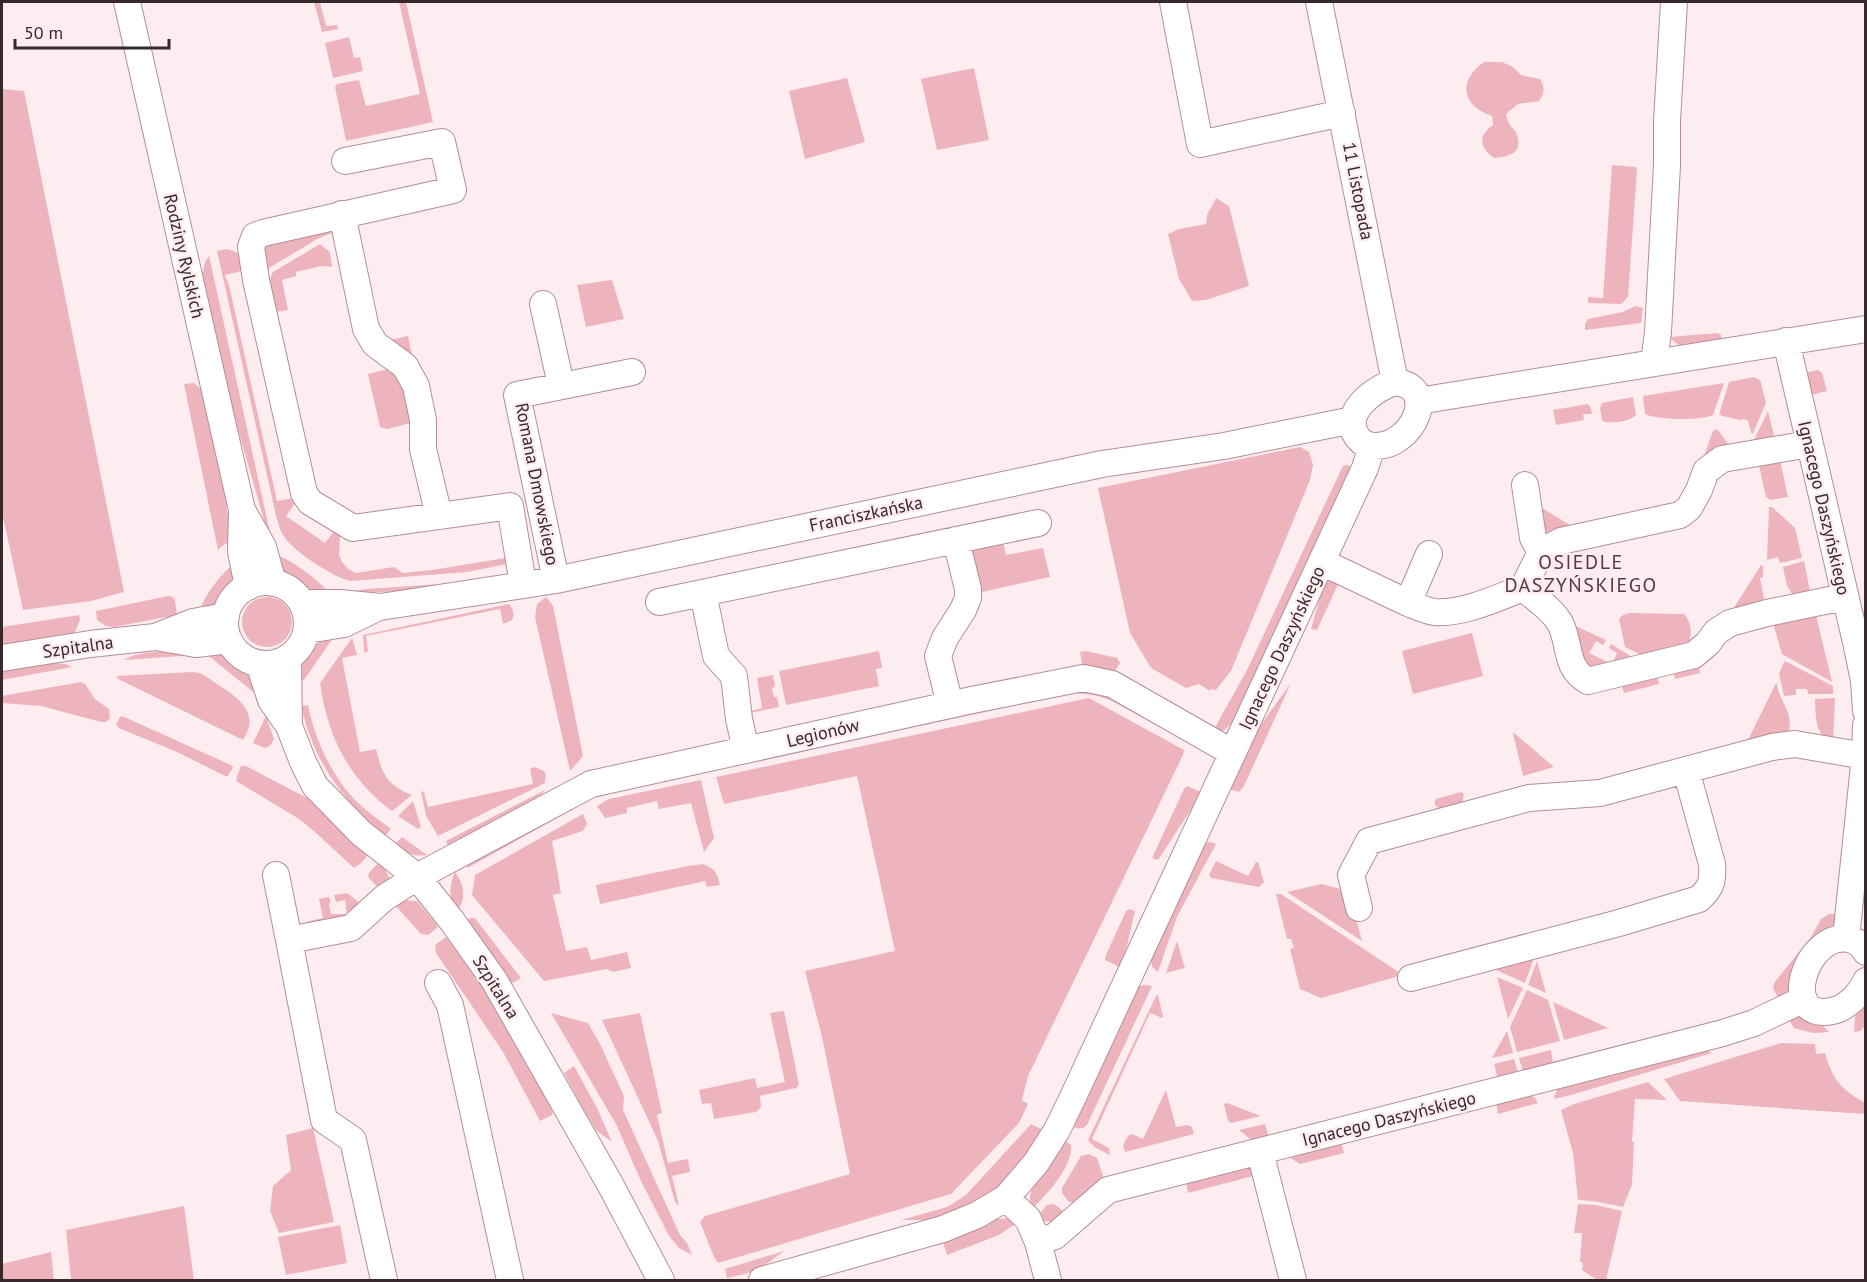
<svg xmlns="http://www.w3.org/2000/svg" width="1867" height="1282" viewBox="0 0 1867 1282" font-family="'PT Sans',sans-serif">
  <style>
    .green { fill: #edb4be }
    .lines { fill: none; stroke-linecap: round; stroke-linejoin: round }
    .minor-casing { stroke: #b48e95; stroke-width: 28 }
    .minor { stroke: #fff; stroke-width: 26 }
    .labels { text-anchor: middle; stroke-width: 5; stroke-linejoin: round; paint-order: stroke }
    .street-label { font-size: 18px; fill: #37282b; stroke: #feedf0 }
    .neighbourhood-label { font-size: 20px; letter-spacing: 1.5px; fill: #59383f; stroke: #feedf0 }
  </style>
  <rect width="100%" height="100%" fill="#feedf0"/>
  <!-- green -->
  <path class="green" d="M314 2H320L326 26 337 25 338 29 322 32Z
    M399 2H406L433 122 346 141 335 87 337 84 359 80 366 106 420 94Z
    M349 37 354 58 360 57 363 71 333 78 325 43Z
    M1484 62H1502L1513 67 1521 75 1540 79C1545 87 1545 93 1539 101L1518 104 1506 114C1506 114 1508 123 1509 123 1511 128 1516 130 1517 135 1523 154 1508 157 1494 158 1480 148 1477 136 1493 125L1492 116C1462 106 1457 81 1484 62Z
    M974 68 989 140 937 150 921 79Z
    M847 78 865 142 805 159 789 91Z
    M2 89 24 91 124 592 91 601 23 610 2 512Z
    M1612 165 1636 167 1637 169 1628 297 1621 304 1588 303V297L1603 298Z
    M1216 198 1229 206 1249 286 1206 300 1192 301 1179 279 1168 234 1179 229 1206 224 1207 215Z
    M335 225 334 232 319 238 269 268 265 276 259 259 265 241Z
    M320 244 330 252 332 267 321 266 296 272V276L282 280 288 310 275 312C273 300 266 283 273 272Z
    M226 249C241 252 241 256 246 270L225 275 229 285 277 501 294 498 296 502 286 516 325 543 336 529 338 531 340 537 339 555 342 562 348 569 356 573 394 567 403 573 432 570 512 557V563L467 572 351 581C334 578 296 553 285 538 281 533 279 526 277 520L217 251Z
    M209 256 269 528V530L267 531 234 415 202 276 205 262Z
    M612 280 624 319 586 327 577 285Z
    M1635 306 1643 308 1641 323 1585 330V324L1588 319 1623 312Z
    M1717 333 1721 335 1722 342C1705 344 1681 354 1670 337Z
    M408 336 413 360 384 341Z
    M392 368 406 378 411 423 387 429 380 427 368 374Z
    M1818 370 1822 373 1827 391 1811 395 1804 373Z
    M1754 377 1760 380 1761 383 1766 403 1752 435 1748 421 1744 419 1739 420 1719 415 1729 382Z
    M194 383 202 390 222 480 232 540 222 546 218 550 184 384Z
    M1724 383 1713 415C1700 421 1658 420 1645 414L1643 396Z
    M1633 397 1636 415C1629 422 1611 424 1602 421L1600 408 1602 403Z
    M1588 404 1591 408 1592 414H1583L1584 420 1556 425 1553 410Z
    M1768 411 1776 444 1759 445 1754 440Z
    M1717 429 1730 446 1705 461 1704 456 1713 431Z
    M1300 447 1309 452 1313 465 1310 480 1231 671 1216 690 1211 689 1210 691 1199 684 1186 688 1151 668 1130 633 1098 488Z
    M1779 456 1788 497 1771 500 1766 497 1758 461Z
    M1347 465 1352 468 1233 722C1227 728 1222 734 1213 731L1247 670 1341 470 1343 466Z
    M1534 503 1573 527 1541 534Z
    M1769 507H1772L1795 528 1802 558 1780 563 1778 557 1767 560Z
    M1003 541 1006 555 1043 548 1050 577 977 593 970 560 972 548Z
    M274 555C286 555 319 581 328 591L316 593 291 578 279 566Z
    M1804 561 1811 596 1793 595 1787 586 1783 567Z
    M235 563C233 588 225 604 200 611 204 595 222 573 235 563Z
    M1761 565 1763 566V577L1760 578 1765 604 1728 617Z
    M1331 579 1339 582 1317 630 1311 629 1325 580Z
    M456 583 457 587 353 594 354 591 367 589Z
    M168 596 173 597 175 601 177 615 114 627 106 626 97 620 96 611Z
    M242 622a25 25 0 1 1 50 0a25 25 0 1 1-50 0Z
    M546 597 553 606 583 756 570 771 535 617 537 604Z
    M509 604C513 609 515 614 512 620L503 624 500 609 366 636 368 651 365 653 364 651 363 635Z
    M1815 611 1832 682 1782 654 1772 620Z
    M1629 613 1684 614C1692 623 1693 635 1687 645L1641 655 1625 647 1619 619 1623 615Z
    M79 615 80 620 75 632 65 636 2 647V627Z
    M1567 622 1606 640 1603 645 1596 641 1589 653 1612 664 1617 653 1609 648 1611 644 1640 662 1585 669Z
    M1472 633 1483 676 1413 694 1402 651Z
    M335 635 304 680 298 683C299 662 312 641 335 635Z
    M352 638 357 655 342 658 360 752 376 749C382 774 387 785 412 795L392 811C349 780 327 735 320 683Z
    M183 651V656L124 660C141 650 163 652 183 651Z
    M217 651C238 661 249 671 258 692L252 691 205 653Z
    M879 651 882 668 876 669 879 686 786 705 779 671Z
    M1086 651 1117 658 1120 663 1113 674 1083 669 1080 652Z
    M1697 660 1700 673 1675 679 1674 674 1668 675 1666 668Z
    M1784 662H1787L1833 686V694H1808L1807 689H1796V695L1784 696 1779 674Z
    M55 663 66 664 72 667 2 680V671Z
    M1656 671 1659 684 1624 693 1620 680Z
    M192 672 200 673 207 677C229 693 264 708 243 740L118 679 117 676Z
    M773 675 775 687 772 688 774 697H777L779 707 750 713 747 712 762 708 757 678Z
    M81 682 85 684 95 699 109 709 110 718 106 722H101L41 706 2 703V696Z
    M1291 683 1244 786 1239 792 1229 789 1254 734Z
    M1776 683 1777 684C1780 703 1793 711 1789 731L1747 742Z
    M1086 690 1105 694 1183 739 1110 700 1094 695 1075 693 738 764 735 759Z
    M1089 698 1184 750 1183 755 1028 1076 1022 1100 1028 1104 1019 1123 951 1194 718 1263 714 1257 700 1222 705 1216 850 1174 822 1037 805 971 895 951 857 776 724 804 716 777Z
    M1835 698 1833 742C1814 735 1816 717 1815 699Z
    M308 705C315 739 330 773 354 799 365 810 378 819 391 829L384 837C341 796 315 765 301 706Z
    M122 716 231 765 233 767 228 776H225L177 752 121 729 118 727 116 724 120 717Z
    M266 716 274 739 270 746 265 748 253 743Z
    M1513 733H1514L1554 767 1523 776Z
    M241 766H246L307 798 316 805 368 855 360 864 354 868 316 833 299 819 236 781 237 776Z
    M535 767 544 771 546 775 545 783 438 836 426 816 421 791 424 792 428 807 533 784 530 769Z
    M701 780 714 838 704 852 691 803 659 809 657 801 627 808V813L605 818 597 806 609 799Z
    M1187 786 1201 792 1194 805 1158 860 1152 858 1184 789Z
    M545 790 536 802 448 846 446 841Z
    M1461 792 1464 794 1462 805 1444 812 1435 805V800L1436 799Z
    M413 801 421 827 418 829 398 816Z
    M574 803 577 807 469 867H461Z
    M583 814 587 824 583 831 552 841 561 893 553 895 566 951 587 947 591 960 627 952 631 968 613 972 607 969 544 981 472 895 475 875Z
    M402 837 427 855C413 857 405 853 394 845Z
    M1211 842 1216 844 1177 917 1158 972 1153 968 1149 957 1203 843Z
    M1216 861 1248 876 1256 862H1258L1264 882 1259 887 1211 878 1209 875Z
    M378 863 385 869 390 880 383 893 368 877 369 873Z
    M703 864C715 869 717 872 720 885L707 887 705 881 600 904 596 885 688 866Z
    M455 872C464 884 467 898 457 911 448 898 449 886 455 872Z
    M1321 884 1349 891 1362 941 1287 892Z
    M347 893 364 906 350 918 312 926 310 921 323 918 319 899 329 897 331 902 329 904 331 914H347L345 900 336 902 334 895Z
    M1276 894H1281L1403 975 1321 998 1300 989 1290 949 1294 948 1291 939H1287Z
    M403 900 417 901 437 925V928L428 935 421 934 394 904Z
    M1129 909 1135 911 1125 954 1119 967 1105 960V957L1126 911Z
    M1829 914H1840L1837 924 1792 984 1788 992 1779 1000 1773 988 1774 983 1811 937 1821 919Z
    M470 918H475L521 978 509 985 465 922Z
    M446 937C488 990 521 1047 554 1106L552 1115 540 1121 503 1052 436 953 435 945Z
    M1177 941 1185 968 1166 973Z
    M1535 955 1525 983 1483 964Z
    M1537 961 1546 993 1528 985Z
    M1497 977 1523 988 1508 1019Z
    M1144 985 1152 986 1087 1125C1082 1131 1075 1128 1069 1125L1133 988Z
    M1527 990 1548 1000 1560 1041 1517 1052 1510 1027Z
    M1158 995 1163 1017 1162 1018 1150 1013 1092 1139 1109 1148 1110 1155 1094 1147 1088 1140 1156 996Z
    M1865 998V1026L1860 1031 1854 1032 1855 1017Z
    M1553 1002 1608 1028 1564 1040Z
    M784 1011 799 1085 796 1088 760 1096 761 1107 756 1112 714 1119 711 1103 702 1104 699 1090 755 1078 757 1088 785 1082 770 1013Z
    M551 1013 588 1023 600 1044 624 1096 623 1110 680 1235 687 1243 692 1255 679 1248 669 1236 640 1179 616 1124Z
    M640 1013 662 1113 657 1115 668 1163 688 1159 690 1172 672 1176 679 1206 675 1202 658 1141 602 1020Z
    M1793 1016C1807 1016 1820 1021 1829 1032L1813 1033 1794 1028 1788 1018Z
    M1507 1031 1513 1053 1492 1058Z
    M1781 1043 1815 1044 1816 1054 1825 1053C1832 1078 1841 1090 1864 1102L1865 1114 1680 1101 1664 1079Z
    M1551 1050 1553 1064 1523 1072 1519 1058Z
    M1706 1050 1712 1053 1571 1095 1554 1099V1098L1559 1084Z
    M1514 1059 1518 1073 1498 1079 1494 1064Z
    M574 1066 597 1108 612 1142 597 1131 586 1114 564 1073Z
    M1648 1082 1667 1100 1635 1099 1632 1142H1634L1632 1185 1623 1207 1593 1201 1578 1200 1573 1153 1561 1110 1574 1104Z
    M1166 1090 1176 1127 1188 1125 1192 1127 1194 1134 1125 1152 1123 1145 1128 1136 1132 1134 1143 1139Z
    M1528 1093 1535 1098 1538 1103 1498 1114 1496 1102Z
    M1227 1103 1261 1116 1231 1123 1228 1121 1224 1104Z
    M1031 1124 1043 1130 1029 1153 996 1191 941 1220H901L947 1207 966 1195Z
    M1265 1124 1269 1138 1254 1142 1239 1130Z
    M313 1128 334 1222 279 1233 270 1211 273 1186 291 1170 286 1135Z
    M1063 1139 1071 1145C1073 1167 1047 1194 1032 1209 1025 1188 1038 1182 1049 1166 1055 1158 1059 1148 1063 1139Z
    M1341 1143 1344 1153 1300 1164 1292 1159 1290 1152Z
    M1089 1154 1097 1158 1104 1179 1073 1203 1068 1201 1062 1193V1188L1081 1156Z
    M1245 1165 1254 1170 1257 1175 1188 1193 1186 1183Z
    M1054 1204 1062 1210 1064 1215C1054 1222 1048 1224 1036 1218L1047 1205Z
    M1578 1204 1596 1205 1622 1211 1606 1280H1597L1582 1270 1583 1263 1580 1262 1582 1233H1574Z
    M184 1206 194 1280H71L66 1230Z
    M1012 1218 1018 1222 999 1235 947 1255 943 1242 997 1219Z
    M340 1225 347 1263 286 1275 278 1237Z
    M784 1251 757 1271 727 1278 725 1269Z
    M51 1252 54 1280H2V1264Z"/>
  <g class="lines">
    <!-- minor casing -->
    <g class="minor-casing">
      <path id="minor" d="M127 2 242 510 241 551 248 587
        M1173 2 1200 144 1342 113
        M1319 2 1395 382
        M345 161 442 142 453 190 263 233 255 236 251 247 256 280 304 493 310 502 353 528 510 506 523 584
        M342 214 366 329 375 344 405 366 416 386 423 420V449L439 516
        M543 304 561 385
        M1786 341 1856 642 1864 681 1866 711
        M1654 362 1658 332 1667 165V121L1674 2
        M1395 382C1441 387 1412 447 1375 446 1369 446 1363 444 1359 439 1338 415 1374 388 1395 382Z
        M1418 401 1866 329
        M1809 444 1722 459 1706 471 1699 490 1689 508 1680 515 1561 541 1541 552 1523 588C1535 598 1552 609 1560 623 1571 644 1564 668 1588 681L1694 655 1708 643 1716 632 1730 623 1767 613 1844 597
        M1525 485 1533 538 1541 552
        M242 510 263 547 273 583
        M1322 562 1408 603 1429 554
        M556 580 517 395 632 372
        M225 623a41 41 0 1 1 82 0a41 41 0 1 1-82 0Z
        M703 593 716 656 734 676 739 719 746 750
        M659 602 1038 523
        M302 603H340L380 607 556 580 1102 464 1224 446 1353 420
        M1408 603C1416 606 1426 611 1435 612 1463 614 1497 598 1523 588
        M307 630 344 624 379 607
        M156 637 196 644 229 640
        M2 658 90 644 155 637 193 622 226 616
        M288 658 289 726
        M259 664 271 700 289 726 303 762 315 786 361 833 417 877 452 921 494 980 610 1184 661 1280
        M950 705 938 656 945 638 963 610 968 598V589L956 540
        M276 875 289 940
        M1359 908 1351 875 1369 841 1529 798 1600 793 1772 747 1795 744 1865 756
        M1846 938 1865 756 1866 725
        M1866 952C1862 945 1856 940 1848 939 1805 932 1778 1022 1832 1011 1847 1008 1860 994 1866 981
        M1411 978 1619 923 1699 899C1712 887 1713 881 1712 864L1686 770
        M438 983 450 1005 510 1280
        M1260 1152 1293 1280
        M1006 1198 1028 1219 1038 1242 1055 1236 1108 1190 1723 1033 1754 1023 1804 999
        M1038 1242 1048 1280
        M384 1280 353 1140 324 1120 289 940 351 928 384 898 417 877 591 784 972 700 1083 678 1112 684 1233 753
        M762 1280 943 1229 977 1215 1006 1198 1036 1163 1057 1130 1073 1097 1365 468 1372 446"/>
    </g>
    <!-- minor -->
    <use href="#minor" class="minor"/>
  </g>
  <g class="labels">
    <!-- street labels -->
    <g class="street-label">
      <text transform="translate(1358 191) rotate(79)" y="6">11 Listopada</text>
      <text transform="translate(184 256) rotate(77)" y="6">Rodziny Rylskich</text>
      <text transform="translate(537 484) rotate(79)" y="6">Romana Dmowskiego</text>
      <text transform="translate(1824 508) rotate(77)" y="6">Ignacego Daszyńskiego</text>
      <text transform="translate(866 514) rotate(-12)" y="6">Franciszkańska</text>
      <text transform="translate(78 647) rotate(-8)" y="6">Szpitalna</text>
      <text transform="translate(1282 648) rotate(-65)" y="6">Ignacego Daszyńskiego</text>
      <text transform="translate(823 733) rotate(-13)" y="6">Legionów</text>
      <text transform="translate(496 987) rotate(58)" y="6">Szpitalna</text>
      <text transform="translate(1389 1119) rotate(-14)" y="6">Ignacego Daszyńskiego</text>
    </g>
    <!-- neighbourhood labels -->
    <g class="neighbourhood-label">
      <text x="1581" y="569">OSIEDLE<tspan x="1581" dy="23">DASZYŃSKIEGO</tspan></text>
    </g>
  </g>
  <!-- border -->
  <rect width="1867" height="1282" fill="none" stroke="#37282b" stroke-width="6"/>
  <!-- scale -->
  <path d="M15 39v9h154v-9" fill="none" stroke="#37282b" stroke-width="3"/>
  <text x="24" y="39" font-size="18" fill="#37282b" stroke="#feedf0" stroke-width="4.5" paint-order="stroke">50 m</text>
</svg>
